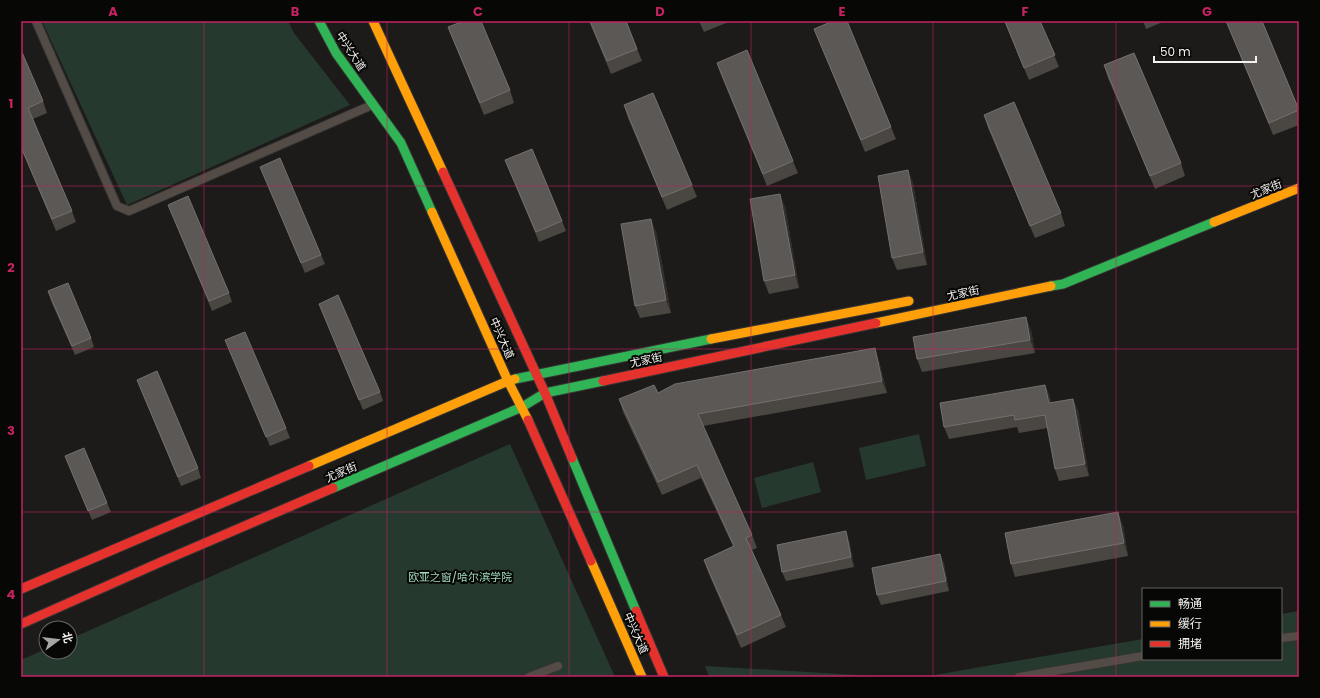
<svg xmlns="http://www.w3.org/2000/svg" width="1320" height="698" viewBox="0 0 1320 698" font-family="Poppins,'Noto Sans SC',sans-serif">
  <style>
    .green { fill: #26392f }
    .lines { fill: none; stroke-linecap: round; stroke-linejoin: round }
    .lane-casing { stroke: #363534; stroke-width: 10 }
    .fast-casing { stroke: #363534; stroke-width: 11 }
    .slow-casing { stroke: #363534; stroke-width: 11 }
    .jam-casing { stroke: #363534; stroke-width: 11 }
    .lane { stroke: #534b45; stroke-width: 8 }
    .fast { stroke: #30b455; stroke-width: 9 }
    .slow { stroke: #ff9f0a; stroke-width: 9 }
    .jam { stroke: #e5322d; stroke-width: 9 }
    .wall { fill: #4a4642 }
    .shaded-wall { fill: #302d2a }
    .building { fill: #5c5855; stroke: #74706d }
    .grid { fill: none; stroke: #c42362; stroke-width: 1; stroke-opacity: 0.55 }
    .labels { text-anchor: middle; stroke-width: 4; stroke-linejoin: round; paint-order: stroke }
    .street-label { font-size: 11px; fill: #f3f1ef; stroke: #070705 }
    .park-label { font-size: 11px; fill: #a0dbbc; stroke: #070705 }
    .neatline { fill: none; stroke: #c42362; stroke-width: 1.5 }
    .grid-label { font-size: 13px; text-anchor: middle; font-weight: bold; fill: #c42362 }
  </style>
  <rect width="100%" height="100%" fill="#1d1b19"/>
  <!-- green -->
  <path class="green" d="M42 21H288L294 33 350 105 127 205Z
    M919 434 926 466 866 480 859 448Z
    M510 444 615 677H21V660L46 649V652H70V639Z
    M813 462 821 492 762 508 754 478Z
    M1299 611V677H923L1143 639V659H1281V614Z
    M705 666 891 677H709Z"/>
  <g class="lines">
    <!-- lane casing -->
    <g class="lane-casing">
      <path id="lane" d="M36 21 117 206 129 211 372 105
        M1281 638 1299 636
        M529 677 558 666
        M1019 677 1143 656"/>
    </g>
    <!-- fast casing -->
    <g class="fast-casing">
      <path id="fast" d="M319 21 336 53 401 143 432 212
        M1051 286 1063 284 1214 222
        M515 379 711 339
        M572 458 636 611
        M333 488 522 407 545 393 603 381"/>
    </g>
    <!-- slow casing -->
    <g class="slow-casing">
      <path id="slow" d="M373 21 443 172
        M432 212 508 381 528 420
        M1214 222 1299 188
        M876 323 1051 286
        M711 339 909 301
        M309 466 508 381 515 379
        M591 561 642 677"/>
    </g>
    <!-- jam casing -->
    <g class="jam-casing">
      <path id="jam" d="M443 172 545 393 572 458
        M603 381 876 323
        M528 420 591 561
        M21 589 309 466
        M636 611 664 677
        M21 624 163 561 333 488"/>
    </g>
    <!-- lane -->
    <use href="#lane" class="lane"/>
    <!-- fast -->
    <use href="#fast" class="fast"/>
    <!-- slow -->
    <use href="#slow" class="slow"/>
    <!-- jam -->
    <use href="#jam" class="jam"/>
  </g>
  <!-- wall -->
  <path class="wall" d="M589 21H626L642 61 611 74Z
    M699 21H731L704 32Z
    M1004 21H1040L1059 67 1029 80Z
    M1143 21H1165L1146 29Z
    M1226 21H1262L1299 109V125L1273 135Z
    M448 27 510 90 514 103 484 115 453 40Z
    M814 29 891 127 896 139 865 152 819 41Z
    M21 50 43 101 47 113 33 119 72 211 76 222 56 231 21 148Z
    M717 63 793 161 798 173 767 186 721 75Z
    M1104 65 1181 163 1185 176 1155 189 1108 78Z
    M624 105 692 185 697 197 667 210 628 118Z
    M984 115 1061 213 1065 226 1035 238 988 128Z
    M505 160 562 221 566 231 539 242Z
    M260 167 321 255 325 264 305 273Z
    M908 170 913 183 927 265 897 270 892 258Z
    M168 205 229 293 232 302 212 311Z
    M785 206 799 288 769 294 764 281Z
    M656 231 671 313 640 318 635 306Z
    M48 291 91 338 94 347 75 355 51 301Z
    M319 304 380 392 383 401 363 410Z
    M1031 330 1035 353 922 372 917 359Z
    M225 340 286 428 290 438 270 446Z
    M879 361 887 393 703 426 752 535 757 548 752 550 781 615 786 627 741 648 708 572 704 560 733 546 701 478 662 495 623 412 619 399Z
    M137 380 198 468 201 478 181 486Z
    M1045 385 1050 397 1051 403 1073 399 1078 411 1089 476 1059 481 1055 469 1048 428 1019 433 1017 427 949 439 944 427Z
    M65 456 107 503 111 512 92 520Z
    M1123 525 1128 556 1015 577 1011 564Z
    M849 540 854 567 786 581 782 572Z
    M940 554 944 564 949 591 881 605 877 595Z"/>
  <!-- shaded-wall -->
  <path class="shaded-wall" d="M908 170 913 183 927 265 923 252Z
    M780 194 785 206 799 288 795 275Z
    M651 219 656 231 671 313 666 300Z
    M1026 317 1031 330 1035 353 1030 340Z
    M875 348 879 361 887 393 882 381Z
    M1045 385 1050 397 1053 416 1049 403Z
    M1073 399 1078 411 1089 476 1085 464Z
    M1118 512 1123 525 1128 556 1124 543Z
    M846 531 849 540 854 567 851 557Z
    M940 554 944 564 949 591 946 581Z"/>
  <!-- building -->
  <path class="building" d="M464 21H481L510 90 480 103 448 27Z
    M590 21H626L637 49 607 61Z
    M833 21H847L891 127 861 140 814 29Z
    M1005 21H1040L1055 55 1024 68Z
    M1226 21H1262L1299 110 1269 123Z
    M21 50 43 101 28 108 72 211 52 219 21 147Z
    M747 50 793 161 763 174 717 63Z
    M1134 53 1181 163 1150 176 1104 65Z
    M653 93 692 185 662 197 624 105Z
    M1014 102 1061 213 1030 226 984 115Z
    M532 149 562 221 536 232 505 160Z
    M280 158 321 255 301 263 260 167Z
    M908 170 923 252 892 258 878 176Z
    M780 194 795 275 764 281 750 199Z
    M188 196 229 293 209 301 168 205Z
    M651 219 666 300 635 306 621 224Z
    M68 283 91 338 72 346 48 291Z
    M338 295 380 392 359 400 319 304Z
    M1026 317 1030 340 917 359 913 337Z
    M245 332 286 428 266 437 225 340Z
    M875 348 882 381 698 414 752 535 746 538 781 615 737 635 704 560 734 546 697 465 658 482 619 399 654 385 658 393 675 384Z
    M157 371 198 468 178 477 137 380Z
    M1045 385 1049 403 1073 399 1085 464 1055 469 1045 415 1015 420 1014 415 944 427 940 403Z
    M84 448 107 503 88 511 65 456Z
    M1118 512 1124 543 1011 564 1005 533Z
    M846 531 851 557 782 572 777 545Z
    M940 554 946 581 877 595 872 568Z"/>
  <!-- grid -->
  <path class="grid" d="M204 21V677M387 21V677M569 21V677M751 21V677M933 21V677M1116 21V677M21 186H1299M21 349H1299M21 512H1299"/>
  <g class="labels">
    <!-- street labels -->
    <g class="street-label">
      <text transform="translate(351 51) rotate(57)" y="4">中兴大道</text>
      <text transform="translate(1266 189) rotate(-22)" y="4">尤家街</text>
      <text transform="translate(963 293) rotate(-12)" y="4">尤家街</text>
      <text transform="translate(502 338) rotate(66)" y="4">中兴大道</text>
      <text transform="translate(646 360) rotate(-12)" y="4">尤家街</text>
      <text transform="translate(341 472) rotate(-23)" y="4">尤家街</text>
      <text transform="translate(636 633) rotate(66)" y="4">中兴大道</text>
    </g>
    <!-- park labels -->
    <g class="park-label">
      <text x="460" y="581">欧亚之窗/哈尔滨学院</text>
    </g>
  </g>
  <!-- border -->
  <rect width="1320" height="698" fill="none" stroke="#070705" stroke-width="44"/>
  <!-- legend -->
  <rect x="1142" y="588" width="140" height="72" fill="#070705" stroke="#656563"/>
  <rect x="1150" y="601" width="20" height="6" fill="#30b455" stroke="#656563"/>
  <text x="1178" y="608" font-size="12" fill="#f3f1ef">畅通</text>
  <rect x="1150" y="621" width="20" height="6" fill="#ff9f0a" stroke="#656563"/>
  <text x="1178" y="628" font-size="12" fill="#f3f1ef">缓行</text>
  <rect x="1150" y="641" width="20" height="6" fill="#e5322d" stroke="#656563"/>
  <text x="1178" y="648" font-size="12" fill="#f3f1ef">拥堵</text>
  <!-- north arrow -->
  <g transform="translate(58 640) rotate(75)"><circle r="19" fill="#070705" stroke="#656563"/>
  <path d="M0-3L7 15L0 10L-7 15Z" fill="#a8a6a4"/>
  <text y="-6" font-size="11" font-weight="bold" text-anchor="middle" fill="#f3f1ef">北</text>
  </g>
  <!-- scale -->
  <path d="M1154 56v6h102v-6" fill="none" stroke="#f3f1ef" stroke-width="2"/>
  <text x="1160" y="56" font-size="12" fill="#f3f1ef" stroke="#070705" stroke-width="3" paint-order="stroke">50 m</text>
  <rect x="22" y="22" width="1276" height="654" class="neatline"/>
  <g class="grid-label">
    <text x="113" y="16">A</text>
    <text x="295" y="16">B</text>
    <text x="478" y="16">C</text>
    <text x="660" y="16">D</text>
    <text x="842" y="16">E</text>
    <text x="1025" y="16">F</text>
    <text x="1207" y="16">G</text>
    <text x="11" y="108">1</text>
    <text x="11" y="272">2</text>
    <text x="11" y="435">3</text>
    <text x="11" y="599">4</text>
  </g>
</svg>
